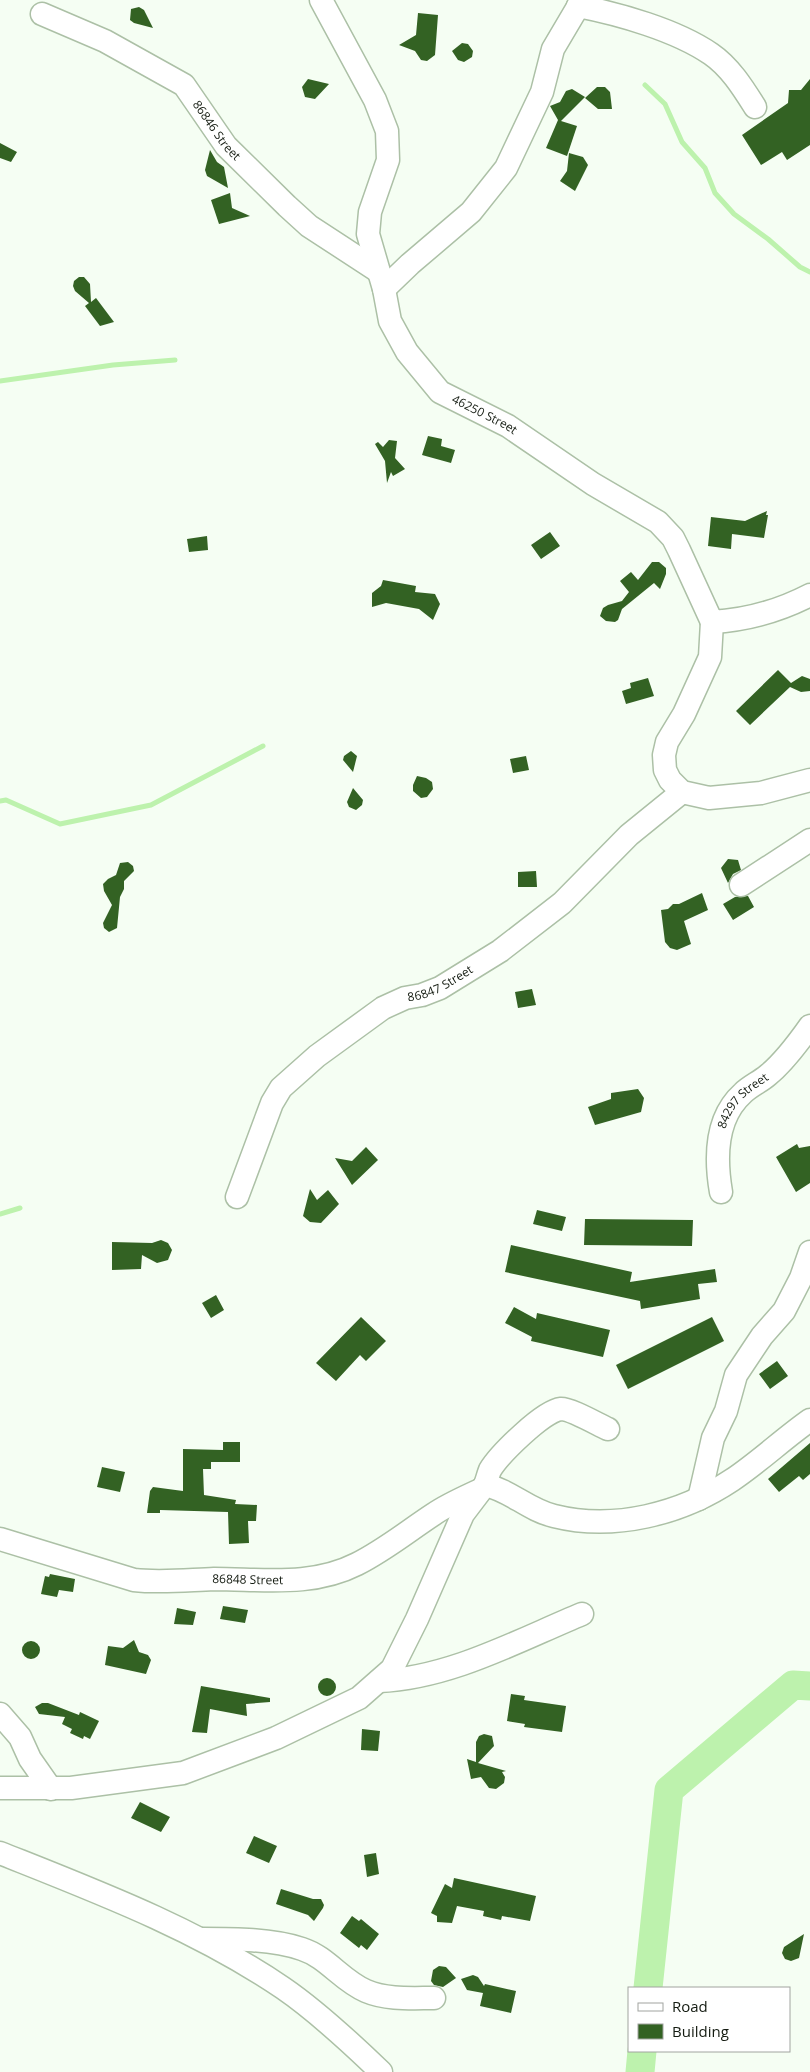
<svg xmlns="http://www.w3.org/2000/svg" width="810" height="2072" viewBox="0 0 810 2072" font-family="'Open Sans',sans-serif">
  <style>
    .lines { fill: none; stroke-linecap: round; stroke-linejoin: round }
    .stream { stroke: #bdf2ad; stroke-width: 5 }
    .river { stroke: #bdf2ad; stroke-width: 29 }
    .building { fill: #336223 }
    .minor-casing { stroke: #acc0a6; stroke-width: 25 }
    .minor { stroke: #fff; stroke-width: 22 }
    .labels { text-anchor: middle; stroke-width: 5; stroke-linejoin: round; paint-order: stroke }
    .street-label { font-size: 12px; fill: #141b11; stroke: #fff }
  </style>
  <rect width="100%" height="100%" fill="#f5fef3"/>
  <g class="lines">
    <!-- stream -->
    <path class="stream" d="M645 85 665 104 682 142 705 168 715 193 734 214 768 239 800 267 810 272
      M0 381 113 365 175 360
      M0 801 6 800 60 824 151 805 263 746
      M0 1214 20 1208"/>
    <!-- river -->
    <path class="river" d="M648 1988 669 1790 793 1685 810 1686
      M640 2072 642 2051"/>
  </g>
  <!-- building -->
  <path class="building" d="M139 7 144 10 153 28 134 23 130 20 131 9Z
    M418 13 438 15 435 55 427 61 421 60 415 51 399 45 416 35Z
    M462 43 468 44 473 51 472 57 464 62 458 60 452 51Z
    M308 79 329 84 315 99 305 97 302 87Z
    M810 79V145L787 160 782 152 761 165 742 135 788 103 789 90H801Z
    M597 87H605L610 92 612 109H598L585 98Z
    M572 89 585 97 561 121 577 126 567 156 546 148 558 120 550 106 560 102 566 91Z
    M0 143 17 152 11 162 0 158Z
    M210 150 217 162 224 167 228 188 207 176 205 170Z
    M569 153 583 157 588 165 575 191 560 181 567 171Z
    M230 193 232 208 250 216 219 224 211 200Z
    M84 277 90 284 91 302 96 298 114 322 100 326 85 306 89 303 75 291 73 286 74 281 79 277Z
    M428 436 442 439 441 446 455 450 451 463 422 455Z
    M389 440 397 441 395 458 405 469 393 476 391 472 387 483 385 461 375 444 378 442 383 447Z
    M767 511 766 515H768L764 538 732 534 731 549 708 546 711 517 745 521Z
    M550 532 560 546 541 559 531 545Z
    M207 536 208 550 189 552 187 539Z
    M652 562H659L666 568V574L660 589 654 583 622 609 618 620 615 622 606 621 600 616 603 608 608 605 622 601 629 592 620 581 631 572 638 580Z
    M383 580 416 586 415 592 435 594 440 604 433 620 419 609 386 603 372 607V593L381 586Z
    M778 670 791 683 802 676 810 679V691L801 692 790 687 750 725 736 711Z
    M648 678 654 696 626 704 622 691 631 688 630 683Z
    M351 751 357 756 353 772 343 760 344 756Z
    M526 756 529 770 513 773 510 759Z
    M417 776 426 778 432 782 433 789 427 797 421 798 413 791V785Z
    M353 788 363 800 362 805 356 810 349 807 347 802Z
    M728 859 738 860 741 870 733 874 728 883 721 868Z
    M128 862 133 866 134 871 124 881V889L120 897 117 928 109 932 104 928 103 923 112 905 104 891 103 884 108 879 116 875 120 863Z
    M536 871 537 887H518V872Z
    M702 893 708 910 684 921 691 944 677 950 670 948 665 942 661 910 668 909 673 904H679Z
    M748 896 754 907 733 920 723 904 735 897Z
    M532 989 536 1005 518 1008 515 992Z
    M638 1089 644 1098 641 1112 595 1125 588 1107 611 1099V1093Z
    M797 1144 799 1148 810 1146V1183L796 1192 776 1157Z
    M366 1147 378 1160 352 1185 335 1158 352 1161Z
    M310 1189 317 1200 328 1190 339 1204 321 1223 310 1222 303 1216Z
    M537 1210 566 1217 562 1231 533 1224Z
    M585 1219 693 1220 692 1246 584 1245Z
    M161 1240 168 1243 172 1250 168 1260 157 1263 142 1255 141 1269 112 1270V1242L152 1243Z
    M511 1245 632 1272 630 1282 715 1269 717 1282 698 1284 700 1299 641 1309 640 1301 505 1272Z
    M216 1295 224 1310 211 1318 202 1303Z
    M514 1307 536 1319 537 1313 610 1330 603 1357 531 1341 532 1337 505 1323Z
    M361 1317 386 1341 366 1361 360 1355 336 1381 316 1363Z
    M712 1317 724 1341 628 1389 616 1365Z
    M777 1361 788 1376 770 1389 759 1374Z
    M223 1442H240V1462H211V1469H203L204 1495 236 1500 235 1504 257 1505 256 1521H248L249 1543 229 1544 228 1512 160 1510V1513H147L150 1491 153 1487 183 1491V1449L223 1450Z
    M810 1443V1474L803 1480 799 1476 779 1492 768 1479Z
    M102 1467 125 1472 120 1492 97 1487Z
    M50 1574 75 1579 73 1592 59 1590 57 1597 41 1594 45 1576 49 1577Z
    M223 1606 248 1610 245 1623 220 1619Z
    M177 1608 196 1612 193 1625 174 1624Z
    M134 1640 139 1652 148 1655 151 1660 146 1674 105 1665 108 1646 123 1648Z
    M22 1650a9 9 0 1 1 18 0a9 9 0 1 1-18 0Z
    M318 1687a9 9 0 1 1 18 0a9 9 0 1 1-18 0Z
    M201 1686 270 1698V1702L246 1704 247 1716 210 1709 207 1733 192 1732Z
    M511 1694 525 1696 524 1700 566 1706 562 1732 524 1727 525 1724 507 1721Z
    M42 1703H48L79 1715 80 1712 99 1721 90 1739 84 1736 83 1739 70 1733 72 1729 62 1724 65 1717 39 1714 35 1707Z
    M362 1729 380 1731 378 1751 361 1750Z
    M484 1734 492 1736 494 1746 478 1763 506 1771 502 1772 505 1777 504 1783 496 1789 489 1788 481 1777 471 1779 467 1759 476 1762V1742L479 1736Z
    M140 1802 170 1817 161 1832 131 1818Z
    M254 1836 277 1846 269 1863 246 1853Z
    M376 1853 379 1874 367 1877 364 1855Z
    M454 1878 536 1896 530 1921 502 1916 501 1920 483 1916 484 1911 457 1906 452 1923 437 1922V1916L431 1913 445 1884 452 1888Z
    M281 1889 313 1899H321L324 1905 323 1908 314 1921 308 1915 276 1904Z
    M352 1916 359 1921 361 1919 379 1934 367 1950 361 1945 359 1948 340 1933Z
    M804 1934 799 1958 791 1961 785 1959 782 1953 784 1947Z
    M439 1966 446 1967 456 1978 443 1987 434 1985 431 1981 433 1970Z
    M473 1975 478 1977 484 1986 485 1984 516 1991 511 2013 480 2006 483 1993 467 1990 461 1979Z"/>
  <g class="lines">
    <!-- minor casing -->
    <g class="minor-casing">
      <g id="minor">
        <path id="s1" d="M321 0 375 100 387 131 388 160 370 212 368 234 384 289 390 321 407 352 440 392 508 426 593 484 658 522 673 538 679 550 712 622C748 620 779 611 810 595"/>
        <path d="M578 6C619 14 676 30 711 54 730 67 743 88 755 107"/>
        <path id="s2" d="M42 14 105 41 184 85 226 146 287 206 309 226 378 271"/>
        <path d="M384 289 410 264 471 212 506 168 542 92 553 49 582 0"/>
        <path d="M712 622 710 657 684 714 667 742 664 755 665 770 670 780 682 792 709 798 761 793 810 780"/>
        <path d="M741 885 810 840"/>
        <path id="s3" d="M721 1192C715 1157 715 1118 743 1093 750 1086 760 1082 768 1075 784 1062 798 1043 810 1026"/>
        <path id="s4" d="M237 1197 272 1103 281 1088 317 1056 383 1008 405 998 422 995 440 988 500 951 562 903 629 835 682 792"/>
        <path d="M485 1485C487 1480 488 1475 490 1470 499 1455 543 1411 561 1409 571 1409 597 1424 608 1429"/>
        <path d="M699 1499 713 1438 726 1411 736 1375 762 1336 784 1311 801 1278 810 1252"/>
        <path id="s5" d="M0 1539 134 1580C161 1583 187 1580 214 1579 263 1579 312 1587 357 1564 385 1550 408 1531 434 1514 447 1505 463 1498 478 1491"/>
        <path d="M379 1681C450 1678 517 1641 582 1614"/>
        <path d="M0 1714 20 1737 30 1759 51 1789"/>
        <path d="M0 1788H71L183 1773 276 1738 359 1698 392 1669 417 1619 463 1514 485 1485C510 1490 528 1510 554 1516 614 1531 681 1514 732 1480 759 1462 783 1439 810 1420"/>
        <path d="M0 1853C98 1892 196 1929 283 1988 318 2012 351 2043 381 2072"/>
        <path d="M203 1939C234 1939 272 1939 302 1949 327 1957 342 1981 366 1991 387 2000 412 1998 434 1998"/>
      </g>
    </g>
    <!-- minor -->
    <use href="#minor" class="minor"/>
  </g>
  <g class="labels">
    <!-- street labels -->
    <g class="street-label">
      <text dy="4" stroke="none"><textPath href="#s2" startOffset="215">86846 Street</textPath></text>
      <text dy="4" stroke="none"><textPath href="#s1" startOffset="480">46250 Street</textPath></text>
      <text dy="4" stroke="none"><textPath href="#s4" startOffset="310">86847 Street</textPath></text>
      <text dy="4" stroke="none"><textPath href="#s3" startOffset="100">84297 Street</textPath></text>
      <text dy="4" stroke="none"><textPath href="#s5" startOffset="254">86848 Street</textPath></text>
    </g>
  </g>
  <!-- legend -->
  <rect x="628" y="1987" width="162" height="65" fill="#ffffff" stroke="#a1a4a0"/>
  <rect x="638" y="2003" width="25" height="8" fill="#ffffff" stroke="#a1a4a0"/>
  <text x="672" y="2012" font-size="15" fill="#141b11">Road</text>
  <rect x="638" y="2024" width="25" height="15" fill="#336223" stroke="#a1a4a0"/>
  <text x="672" y="2037" font-size="15" fill="#141b11">Building</text>
</svg>
